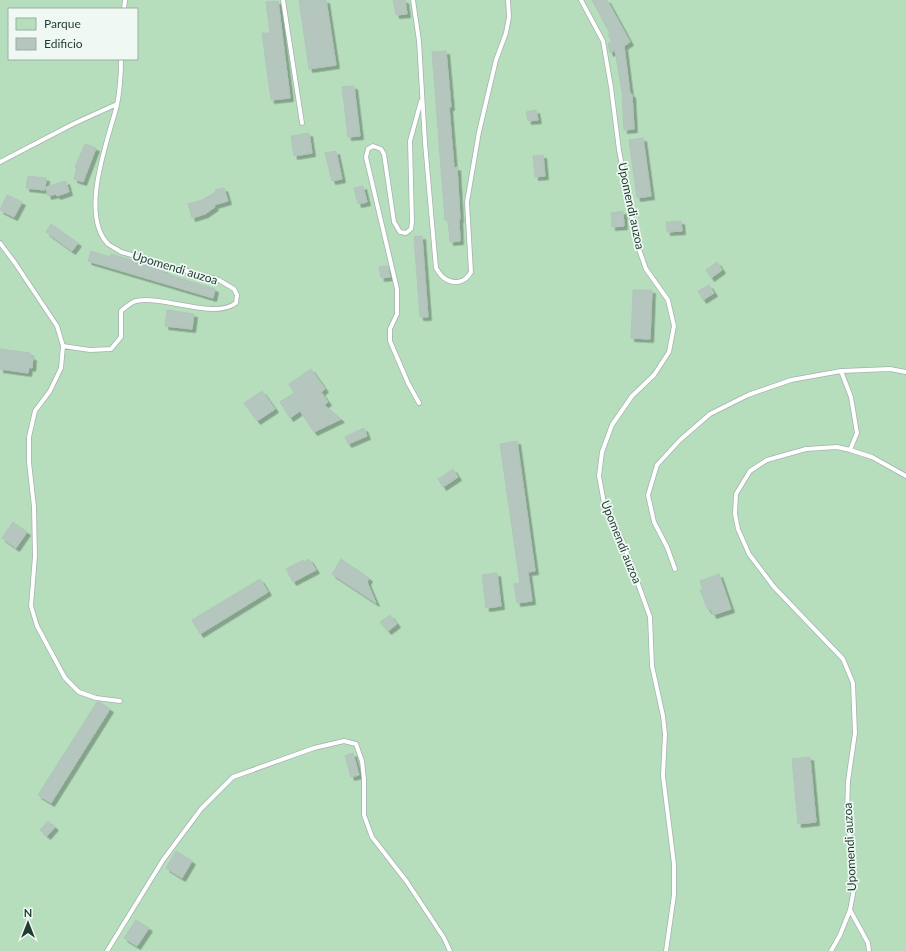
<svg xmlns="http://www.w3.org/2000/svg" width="906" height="951" viewBox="0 0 906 951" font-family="Lato,sans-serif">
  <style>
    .green { fill: #b6debd; fill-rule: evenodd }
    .building { fill: #b4c6bd; stroke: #b1c5bb; filter: url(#shadow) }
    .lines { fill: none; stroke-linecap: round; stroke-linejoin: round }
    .lane-casing { stroke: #a2b3ac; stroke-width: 5.5 }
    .lane { stroke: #fff; stroke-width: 4 }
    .labels { text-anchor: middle; stroke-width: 3.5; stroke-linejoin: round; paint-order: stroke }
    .street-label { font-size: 12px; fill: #1f3c32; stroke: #eff8f3 }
  </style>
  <defs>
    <filter id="shadow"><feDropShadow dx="3.5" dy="3.5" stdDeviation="0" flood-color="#0004"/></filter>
  </defs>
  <rect width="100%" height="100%" fill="#dfebe5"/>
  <!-- green -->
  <path class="green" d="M0 0H906V951H0ZM9 9H137V59H9Z"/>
  <!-- building -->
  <path class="building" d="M299 0H326L336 65 309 69Z
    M393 0H405L407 14 396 15Z
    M592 0H607L630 42 624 46 630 94H632L634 129 624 130 622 99 623 98 615 50 610 53 608 44 612 41 608 35 610 34Z
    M278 1 290 98 271 100 262 33H270L266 2Z
    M446 51 451 107H449L454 168 457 167 460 219H459L460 241 450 242 448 220H445L432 52Z
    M354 86 360 136 348 137 342 87Z
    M536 110 538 120 528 121 526 112Z
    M309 133 312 153 294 156 291 136Z
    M643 138 651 196 637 198 629 140Z
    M85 144 96 148 83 182 74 179 77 167H75Z
    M336 151 342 179 332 181 325 153Z
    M543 155 545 176 535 177 533 156Z
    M28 176 46 178 45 190 26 188Z
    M66 181 69 192 57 196 56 194 48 196 46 187Z
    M363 186 367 202 358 204 354 188Z
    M224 188 228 201 214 205 215 207 205 214 192 218 188 204 202 200 216 192 215 190Z
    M7 195 22 202 14 217 0 210Z
    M623 211 624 226 612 227 611 213Z
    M681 221 682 231 667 232 666 222Z
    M51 224 78 243 72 251 46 232Z
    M422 236 428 317H420L414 237Z
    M91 251 110 257 111 254 165 270 164 273 215 289 213 298 88 261Z
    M717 262 722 270 711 278 706 270Z
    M388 266 390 277 381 278 379 267Z
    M709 285 714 293 703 300 698 291Z
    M633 290H652L650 339 631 338Z
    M167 310 194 314 192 329 165 326Z
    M0 349 30 353V357H33L32 368 29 367 28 373 0 369Z
    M311 369 325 389 321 392 328 402 324 405 341 419 314 432 300 411 290 418 280 402 294 393 289 384Z
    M262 391 275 409 257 421 244 403Z
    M364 428 367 436 348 444 345 437Z
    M517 441 535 571 528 572 532 601 517 603 514 584 520 583 500 444Z
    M453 469 458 477 443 487 438 479Z
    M13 522 27 532 16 548 2 538Z
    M309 559 316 570 293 582 286 569 303 560 304 562Z
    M341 559 369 578 367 582 376 603 332 574Z
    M497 573 501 606 486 608 482 575Z
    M719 574 731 609 713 615 711 609 708 610 700 590 703 589 700 581Z
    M260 579 268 592 200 634 192 620Z
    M390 615 397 624 388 631 380 622Z
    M97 702H100L110 709 51 803 38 795Z
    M353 753 359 775 351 777 345 756Z
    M810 757 816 822 798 824 792 759Z
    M48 821 55 827 47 836 40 830Z
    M176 851 192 861 182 878 166 868Z
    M136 920 149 928 137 946 124 938Z"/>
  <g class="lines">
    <!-- lane casing -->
    <g class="lane-casing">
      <path id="lane" d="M283 0 302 123
        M413 0 419 41 425 143 436 268C438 271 441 276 444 278 454 285 465 283 471 272L467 202 479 132 496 60 506 33 509 17 508 0
        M581 0 603 41 611 87 619 150 636 241 646 269 668 300 674 326 669 352 654 375 632 396 612 425 602 452 599 476 604 503 623 542 650 617 652 666 663 716 665 734 663 776 674 864V895L666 951
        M124 9 125 0
        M0 162 73 124 117 104
        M0 243 15 263 57 326 63 346 61 368 50 391 35 411 29 437V462L34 507 35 556 31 606 37 626 65 678 79 692 96 698 120 701
        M63 346 90 350 111 349 121 337V311C125 308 131 302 136 301 164 295 214 320 236 303L237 295 234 289 219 280 121 252C117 249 112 247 108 244 79 214 108 140 117 105 120 90 121 74 121 59
        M841 371 851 397 857 433 850 450
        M419 403 408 383 390 341V329L397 314V289L366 157 368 149 373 146 381 149 384 154 394 222 400 232 406 233 411 229 412 222 410 141 421 101
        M675 569 667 547 654 522 648 495 657 465 680 440 710 414 748 395 791 380 841 371 890 369 906 372
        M850 910 868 943 869 951
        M107 951 163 860 201 809 233 777 314 748 344 741 356 744 362 761 364 779V815L372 837 407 882 444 938 450 951
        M831 951 840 935 850 910 854 889 853 866 847 815 848 781 855 733 853 683 843 659 774 587 749 554 738 529 735 514 736 494 750 471 767 460 806 449 837 447 850 450 872 457 906 476"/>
    </g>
    <!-- lane -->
    <use href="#lane" class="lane"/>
  </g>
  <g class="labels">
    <!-- street labels -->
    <g class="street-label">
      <text transform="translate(631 206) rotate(78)" y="4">Upomendi auzoa</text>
      <text transform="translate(175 268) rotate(17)" y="4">Upomendi auzoa</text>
      <text transform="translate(621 542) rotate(68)" y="4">Upomendi auzoa</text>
      <text transform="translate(850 847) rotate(-93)" y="4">Upomendi auzoa</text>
    </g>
  </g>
  <!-- legend -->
  <rect x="8" y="8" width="130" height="52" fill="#eff8f3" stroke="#9cada6"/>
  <rect x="16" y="18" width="20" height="12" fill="#b6debd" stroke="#9cada6"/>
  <text x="44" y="28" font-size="12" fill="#1f3c32">Parque</text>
  <rect x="16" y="38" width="20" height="12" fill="#b4c6bd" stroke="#9cada6"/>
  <text x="44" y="48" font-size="12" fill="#1f3c32">Edificio</text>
  <!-- north arrow -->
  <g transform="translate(28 923)" stroke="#eff8f3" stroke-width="3" paint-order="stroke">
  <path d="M0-3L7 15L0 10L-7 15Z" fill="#1f3c32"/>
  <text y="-6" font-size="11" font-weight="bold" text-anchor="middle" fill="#1f3c32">N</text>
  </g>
</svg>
